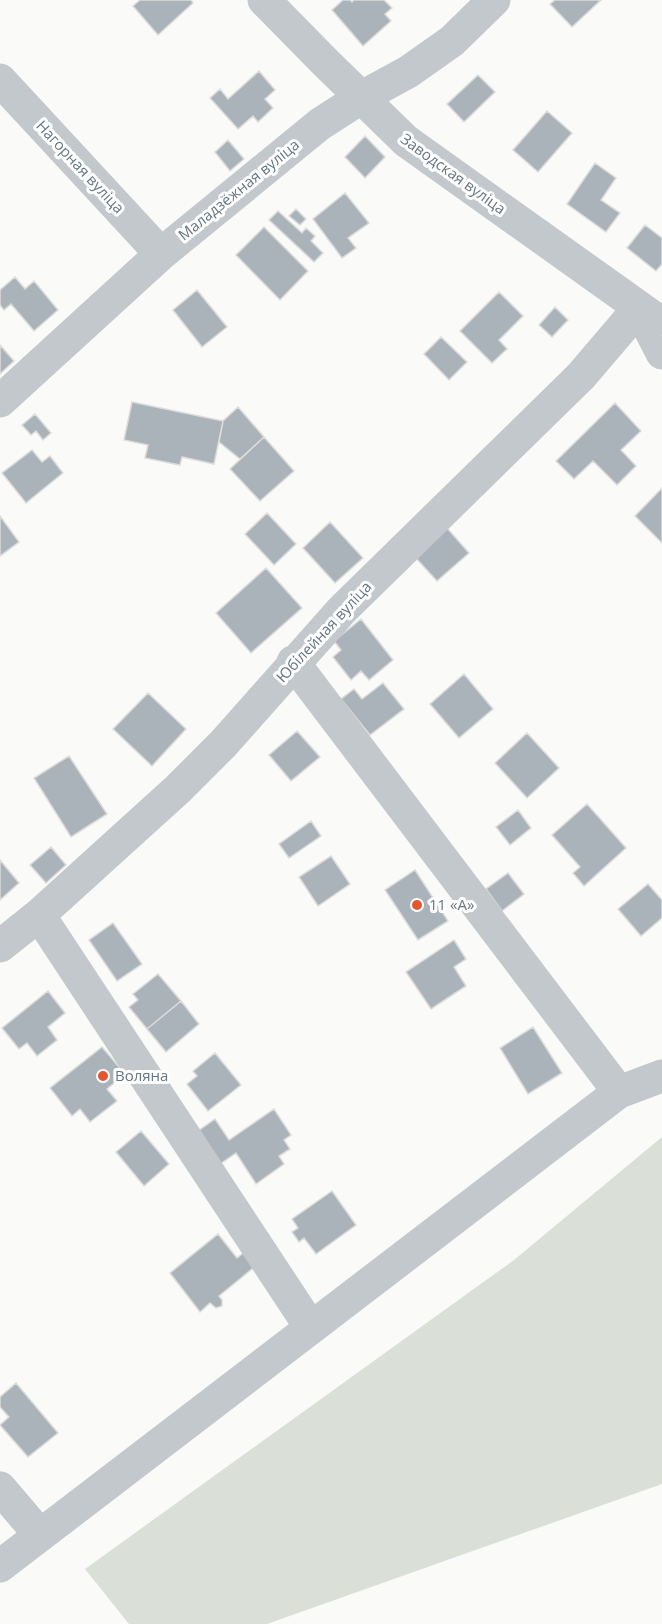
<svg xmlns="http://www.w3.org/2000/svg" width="662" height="1624" viewBox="0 0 662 1624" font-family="'Open Sans',sans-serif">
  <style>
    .green { fill: #dadfd7 }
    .building { fill: #aab3b9; stroke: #dcdcda; stroke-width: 1.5 }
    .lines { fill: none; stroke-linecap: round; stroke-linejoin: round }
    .minor { stroke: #c3c8cc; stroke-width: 33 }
    .poi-dot { fill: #e4572e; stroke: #fff; stroke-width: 2 }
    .labels { text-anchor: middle; stroke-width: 6; stroke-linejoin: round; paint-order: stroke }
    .street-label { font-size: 15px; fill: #657683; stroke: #fff }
    .poi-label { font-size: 15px; fill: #657683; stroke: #fff; text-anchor: start }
  </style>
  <rect width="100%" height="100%" fill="#fafaf8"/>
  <!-- green -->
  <path class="green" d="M662 1137V1484L267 1624H129L85 1569 514 1260Z"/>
  <!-- building -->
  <path class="building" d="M140 0H191L193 3 158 35 133 6Z
    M343 0H350L352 2 354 0H384L392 8 385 14 391 21 363 46 332 10Z
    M555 0H601L572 27 550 4Z
    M259 71 275 90 265 99 273 108 258 122 253 116 238 129 210 98 220 89 228 99Z
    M478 75 495 92 464 122 447 104Z
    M547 111 572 133 538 172 513 150Z
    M365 136 385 157 365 178 345 157Z
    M228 140 244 159 230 171 215 152Z
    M595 163 616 178 601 200 620 213 606 232 567 204Z
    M345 193 369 223 348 238 356 248 342 258 313 219Z
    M296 209 306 219 300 225 289 216Z
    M278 211 302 233 306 228 315 236 311 241 323 253 314 262 269 220Z
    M645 225 662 238V264L656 271 627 248Z
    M264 227 308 271 280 300 236 255Z
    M15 277 25 289 34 281 58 310 34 331 11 304 4 310 0 305V290Z
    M197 290 227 327 202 347 173 310Z
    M499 292 523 316 499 340 507 349 492 363 460 331Z
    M555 307 568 320 552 337 539 325Z
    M441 337 467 362 449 380 424 354Z
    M0 345 14 361 0 374Z
    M132 402 223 421 214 464 182 457 180 465 145 458 148 445 124 440Z
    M615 403 641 431 621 450 636 466 617 485 593 461 574 479 556 461Z
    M238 407 264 437 240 459 219 442 223 421Z
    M35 414 51 433 43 440 36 431 31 435 22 425Z
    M264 437 294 471 260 501 230 469Z
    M32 450 42 462 50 456 63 473 26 503 2 473Z
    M662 488V543L635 516Z
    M267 513 296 544 274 565 245 534Z
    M0 516 19 542 0 556Z
    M330 522 363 558 335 583 303 548Z
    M447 528 469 553 437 581 415 557Z
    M266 568 302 608 251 653 216 613Z
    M361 619 393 660 369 680 361 671 351 680 333 657 341 650 334 641Z
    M464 674 493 709 459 738 430 704Z
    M383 683 404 709 370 735 341 699 354 689 362 699Z
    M148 693 186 729 152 766 113 729Z
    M297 731 320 757 291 781 269 755Z
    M527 733 559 768 527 798 495 763Z
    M69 756 107 814 71 837 34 778Z
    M587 804 626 848 584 886 573 873 580 867 552 835Z
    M518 810 531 828 510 845 496 827Z
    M311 821 321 836 289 858 279 844Z
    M51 847 66 865 46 883 30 865Z
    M331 856 350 884 318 906 299 877Z
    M0 860 19 883 0 900Z
    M415 870 448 921 418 940 385 890Z
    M508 873 524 894 502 911 486 889Z
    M648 884 662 900V918L641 936 618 909Z
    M113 923 142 964 117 981 89 940Z
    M454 940 466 959 454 967 466 986 431 1009 406 972Z
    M158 974 181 1001 147 1029 129 1007 138 1000 133 994Z
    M48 991 65 1013 48 1027 57 1040 37 1056 27 1043 19 1049 2 1028Z
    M181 1001 199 1024 166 1052 147 1029Z
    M533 1027 562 1073 528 1094 500 1048Z
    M102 1047 125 1074 107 1089 117 1101 90 1122 80 1109 72 1116 50 1088Z
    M215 1053 241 1085 208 1111 187 1084 197 1076 193 1071Z
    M274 1109 291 1135 284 1140 290 1149 279 1156 284 1164 256 1184 236 1153 220 1164 198 1131 215 1119 229 1140Z
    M141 1131 169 1164 144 1186 116 1152Z
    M332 1191 356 1225 316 1254 304 1238 299 1242 292 1232 298 1228 292 1219Z
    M218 1234 237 1258 247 1250 258 1264 219 1296 222 1300V1306L216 1308 210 1303 200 1312 170 1273Z
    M16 1383 58 1433 28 1457 0 1425 9 1417 0 1407V1397Z"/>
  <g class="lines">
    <!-- minor -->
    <path class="minor" d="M264 0 325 62 406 141 657 320
      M0 80 161 254
      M0 401 161 254 320 124 362 97 408 72 452 41 494 0
      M293 662 619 1092
      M39 915 311 1328
      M0 946 39 915 178 789 223 744 342 610 581 376 639 308 662 353
      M0 1488 40 1535
      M0 1566 619 1092 662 1076"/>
  </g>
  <!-- markers -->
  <g class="poi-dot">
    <circle cx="417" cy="905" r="6"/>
    <circle cx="103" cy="1076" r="6"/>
  </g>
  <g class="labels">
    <!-- street labels -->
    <g class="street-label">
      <text transform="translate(80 167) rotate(47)" y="5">Нагорная вуліца</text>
      <text transform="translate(453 174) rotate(36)" y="5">Заводская вуліца</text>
      <text transform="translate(239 190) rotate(-39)" y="5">Маладзёжная вуліца</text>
      <text transform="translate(324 632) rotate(-47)" y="5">Юбілейная вуліца</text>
    </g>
    <!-- poi labels -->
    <g class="poi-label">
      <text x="429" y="910">11 «А»</text>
      <text x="115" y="1081">Воляна</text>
    </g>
  </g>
</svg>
